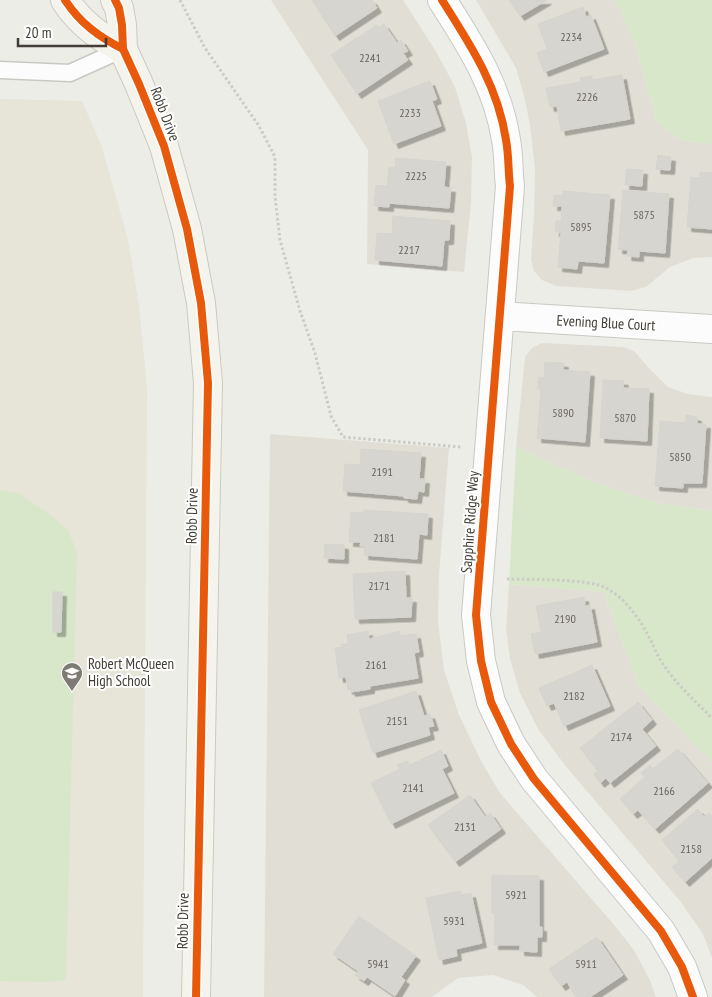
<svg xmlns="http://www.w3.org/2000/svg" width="712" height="997" viewBox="0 0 712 997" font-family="'PT Sans Narrow',sans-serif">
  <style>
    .residential { fill: #e1dfd5 }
    .education { fill: #e7e5d8 }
    .green { fill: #d8e6ca }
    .building { fill: #d6d5d0; stroke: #d5d4ce; filter: url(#shadow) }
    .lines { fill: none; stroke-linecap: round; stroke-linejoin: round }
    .lane-casing { stroke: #c9c9c4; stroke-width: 19 }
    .street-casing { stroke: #c9c9c4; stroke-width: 30 }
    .secondary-casing { stroke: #cbcabf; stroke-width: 30 }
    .path { stroke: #cccbc6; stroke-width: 3; stroke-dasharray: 2.5 2.5; stroke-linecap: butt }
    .lane { stroke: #fcfcfc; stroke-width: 16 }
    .street { stroke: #fcfcfc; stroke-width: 28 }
    .secondary { stroke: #f4f4ed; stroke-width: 28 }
    .cycleway-casing { stroke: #fff; stroke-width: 11 }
    .cycleway { stroke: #e8590c; stroke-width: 8 }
    .labels { text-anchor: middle; stroke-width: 4; stroke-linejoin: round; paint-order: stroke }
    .number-label { font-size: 12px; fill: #68645c }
    .street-label { font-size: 15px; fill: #423e35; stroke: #fff }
    .poi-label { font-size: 15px; fill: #423e35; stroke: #fff; text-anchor: start }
  </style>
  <defs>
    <filter id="shadow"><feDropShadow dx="4.5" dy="4.5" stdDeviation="0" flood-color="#0004"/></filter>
  </defs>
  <rect width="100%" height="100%" fill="#edede8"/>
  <!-- residential -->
  <path class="residential" d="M271 0H403L437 53 455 87 466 123 472 157 471 203 464 272 367 264 368 150Z
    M476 0H615L634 40 656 121 681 140 712 144V257L693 258 670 267 646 287 631 291 556 286 542 280 534 271 531 260 534 214 535 169 530 125 524 96 516 68Z
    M542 343 624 347 634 351 648 367 668 387 688 394 712 397V511L657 503 596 483 516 447 525 357 532 348Z
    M270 434 449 448 439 575 438 621 444 670 459 715 481 761 500 793 615 926 634 950 650 980 656 997H537L523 985 493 975 458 978 432 997H264Z
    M509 584 603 592 639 686 712 763V958L703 934 680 901 564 764 538 729 520 693 510 659 506 629Z"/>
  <!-- education -->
  <path class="education" d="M0 99 82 101 102 147 128 240 139 304 147 388 143 997H0Z"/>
  <!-- green -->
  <path class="green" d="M615 0H712V144L681 140 656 121 634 40Z
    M516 447 596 483 657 503 712 511V763L639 686 603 592 509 584Z
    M0 490 20 494 49 514 68 530 77 553 66 980 44 982 0 981Z"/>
  <!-- building -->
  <path class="building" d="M312 0H372L377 8 335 36Z
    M509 0H547L520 16Z
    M583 7 586 17 591 15 604 49 544 72 537 53 547 49 538 24Z
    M384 24 397 43 401 40 408 51 403 53 408 60 357 94 331 55 377 25 378 28Z
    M622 75 630 119 561 131 557 106 550 107 546 88 581 82 580 78 592 76V80Z
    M430 81 437 99 432 101 441 126 394 144 378 101Z
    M658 155 671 157 670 170 656 169Z
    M396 158 446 162 444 187 451 188 449 208 389 203V207L374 206 376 185 387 186 389 167 395 168Z
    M627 169 643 170 642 186 625 185Z
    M700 172 712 173V229L687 227 691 177 700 178Z
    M623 190 669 194 665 253 639 251V257L627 256 628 250 618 249Z
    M563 191 610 195 604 263 578 261 577 269 558 267 561 232H555L556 221H561L562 206H553L554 195 563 196Z
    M393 216 450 221 449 240H444L442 266 375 260 377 233 392 234Z
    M545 362 564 363 563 370 590 372 585 442 537 438 541 389H538L539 377 544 378Z
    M603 380 624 381 623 388 649 389 647 441 600 438Z
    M686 415 697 417V424H706L702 483H683V488L655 486 660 421 686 423Z
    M361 449 421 453 419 479H425L424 492 418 491 417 499 404 498V496L343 491 345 464 360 465Z
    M364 510 428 514 427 535 419 534 417 559 364 555 365 546H360L361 542H349L351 512 364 513Z
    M325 544 344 545V559L324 558Z
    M405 571 406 598H412L411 617 355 619 353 574Z
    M53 592H62L61 632H53Z
    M584 597 585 606 590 605 597 642 535 654 531 634 541 632 536 606Z
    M368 631 369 639 400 631V636L416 634 419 652 414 653 418 678 370 686V689L351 692 350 689 348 690 346 677 339 678 335 648 342 647 341 644H348L347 635Z
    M592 665 610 706 564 726 554 703 547 706 539 688Z
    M416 691 424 716 430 714 434 726 428 727 430 735 373 753 359 710Z
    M638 702 652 720 642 729 656 746 610 783 606 778 600 783 594 774 598 771 580 748Z
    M678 749 708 783 655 829 638 810 633 814 620 799 645 777 641 773 650 765 653 769Z
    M441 750 448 766 442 769 454 793 391 824 371 783 400 769 397 765 407 761 410 765Z
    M470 795 485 817 490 813 501 829 455 862 428 825Z
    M698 809 704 817 709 813 712 816V858L685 882 672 867 679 861 662 840Z
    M492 875 539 876V927H542V937H537V952L520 951V945H494L495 913H492Z
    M460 891 461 895 471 893 482 943 456 949 457 956 439 960 426 898Z
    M359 916 416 956 401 977 405 980 395 996 367 977 364 981 355 975 358 971 333 954Z
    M597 937 623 975 590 997H576L567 982 561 986 549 969Z"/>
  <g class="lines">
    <!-- lane casing -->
    <g class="lane-casing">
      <path id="lane" d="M0 70 70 73 123 49"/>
    </g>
    <!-- street casing -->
    <g class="street-casing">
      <path id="street" d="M442 0C470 44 498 86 506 140 509 155 508 171 510 186L476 615 481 661 491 702 511 744 534 779 661 931 682 967 693 997
        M500 316 712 329"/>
    </g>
    <!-- secondary casing -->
    <g class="secondary-casing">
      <path id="secondary" d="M65 0C80 23 99 37 123 49
        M115 0 119 8 122 25 123 49 139 84 164 146 187 229 201 303 208 383 196 997"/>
    </g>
    <!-- path -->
    <path class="path" d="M180 0 205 48 259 126 275 157V196L280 240 300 311 315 353 331 416 343 437 461 447
      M507 579C531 580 587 578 606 588 624 597 640 619 649 637 653 644 656 653 661 661 674 682 694 700 712 718"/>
    <!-- lane -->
    <use href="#lane" class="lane"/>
    <!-- street -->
    <use href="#street" class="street"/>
    <!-- secondary -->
    <use href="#secondary" class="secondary"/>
    <!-- cycleway casing -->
    <g class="cycleway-casing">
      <path id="cycleway" d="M65 0C80 23 99 37 123 49
        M115 0 119 8 122 25 123 49 139 84 164 146 187 229 201 303 208 383 196 997
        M442 0C470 44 498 86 506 140 509 155 508 171 510 186L476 615 481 661 491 702 511 744 534 779 661 931 682 967 693 997"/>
    </g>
    <!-- cycleway -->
    <use href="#cycleway" class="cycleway"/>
  </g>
  <!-- icons -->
  <defs>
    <g id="school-pin" transform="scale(1.125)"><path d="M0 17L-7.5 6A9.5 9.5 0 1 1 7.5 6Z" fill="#7e7b74" stroke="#fff"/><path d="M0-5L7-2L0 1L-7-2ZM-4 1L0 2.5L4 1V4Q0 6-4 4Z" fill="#fff"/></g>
  </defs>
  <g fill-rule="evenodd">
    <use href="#school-pin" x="72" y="673"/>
  </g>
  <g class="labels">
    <!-- number labels -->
    <g class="number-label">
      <text x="571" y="41">2234</text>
      <text x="370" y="62">2241</text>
      <text x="587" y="101">2226</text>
      <text x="410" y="117">2233</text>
      <text x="416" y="180">2225</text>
      <text x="644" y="219">5875</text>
      <text x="581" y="231">5895</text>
      <text x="409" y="254">2217</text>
      <text x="563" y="417">5890</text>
      <text x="625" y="422">5870</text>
      <text x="680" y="461">5850</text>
      <text x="382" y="476">2191</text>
      <text x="384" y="542">2181</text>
      <text x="379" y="590">2171</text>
      <text x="565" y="623">2190</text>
      <text x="376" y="669">2161</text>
      <text x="574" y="700">2182</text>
      <text x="397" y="725">2151</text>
      <text x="621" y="741">2174</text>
      <text x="413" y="792">2141</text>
      <text x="664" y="795">2166</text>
      <text x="465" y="831">2131</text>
      <text x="691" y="853">2158</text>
      <text x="516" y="899">5921</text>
      <text x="454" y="925">5931</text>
      <text x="378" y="968">5941</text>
      <text x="586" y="968">5911</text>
    </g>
    <!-- street labels -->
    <g class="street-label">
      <text transform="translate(165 114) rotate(69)" y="5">Robb Drive</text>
      <text transform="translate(606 323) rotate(3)" y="5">Evening Blue Court</text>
      <text transform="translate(192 516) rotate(-89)" y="5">Robb Drive</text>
      <text transform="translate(470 522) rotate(-86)" y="5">Sapphire Ridge Way</text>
      <text transform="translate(183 921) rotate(-89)" y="5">Robb Drive</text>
    </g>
    <!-- poi labels -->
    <g class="poi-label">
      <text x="88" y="669">Robert McQueen<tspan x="88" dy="17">High School</tspan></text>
    </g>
  </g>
  <!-- scale -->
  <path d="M18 38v8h88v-8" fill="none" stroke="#423e35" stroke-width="2.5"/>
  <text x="25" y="38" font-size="15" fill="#423e35" stroke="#ffffff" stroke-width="4" paint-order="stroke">20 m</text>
</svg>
